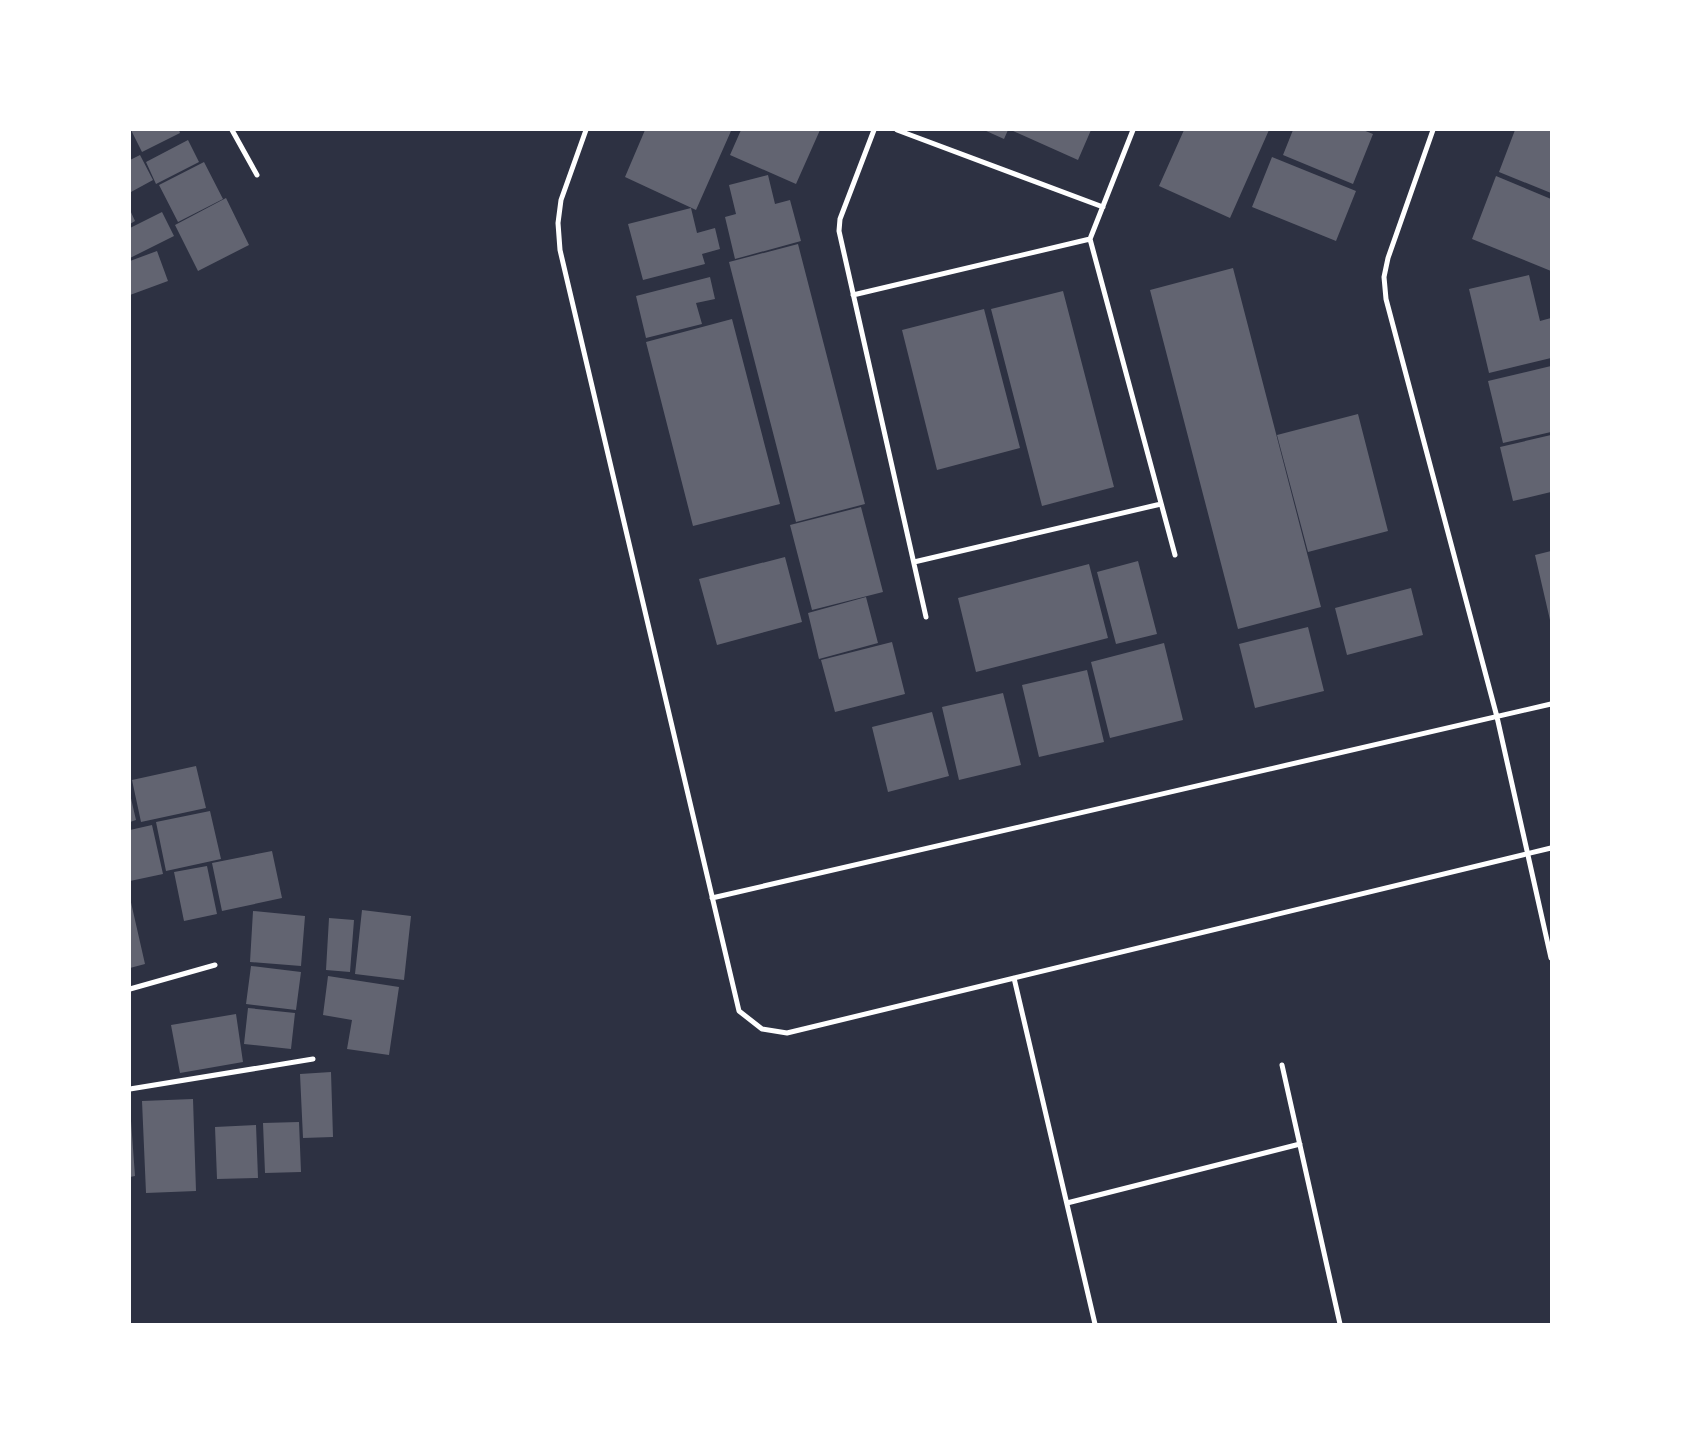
<svg xmlns="http://www.w3.org/2000/svg" width="1681" height="1454" viewBox="0 0 1681 1454" font-family="Roboto,sans-serif">
  <style>
    .building { fill: #626471 }
    .lines { fill: none; stroke-linecap: round; stroke-linejoin: round }
    .minor { stroke: #fff; stroke-width: 5 }
  </style>
  <rect width="100%" height="100%" fill="#2d3142"/>
  <!-- building -->
  <path class="building" d="M131 130H179L180 133 142 152Z
    M645 130 731 131 696 210 625 177Z
    M741 130H820L796 184 730 155Z
    M984 130H1008L1004 139Z
    M1011 130H1091L1078 160Z
    M1184 130H1269L1230 218 1159 186Z
    M1293 130H1363L1373 134 1353 184 1283 155Z
    M1515 130H1551V193L1499 172Z
    M188 140 199 162 156 184 146 162Z
    M140 155 153 180 131 192 130 160Z
    M1272 157 1356 191 1336 241 1252 207Z
    M204 162 223 199 178 222 159 185Z
    M768 175 775 204 790 200 801 241 735 259 725 217 736 214 729 185Z
    M1496 176 1551 199V271L1472 239Z
    M226 198 249 245 198 271 175 225Z
    M691 208 697 233 715 228 720 249 702 254 705 264 643 280 628 224Z
    M130 210 135 221 130 224Z
    M162 212 174 236 130 258V228Z
    M798 244 865 504 796 522 729 262Z
    M157 251 168 281 130 295V261Z
    M1233 268 1321 607 1238 629 1150 290Z
    M1529 275 1540 321 1551 318V358L1489 373 1469 289Z
    M710 277 715 299 696 303 702 324 646 338 636 296Z
    M1063 291 1114 487 1042 506 991 309Z
    M984 309 1020 448 937 470 902 330Z
    M732 319 780 504 693 526 646 342Z
    M1551 366V432L1503 443 1488 381Z
    M1358 414 1388 531 1308 552 1277 435Z
    M1551 435V492L1513 501 1500 447Z
    M861 507 883 592 812 610 790 525Z
    M1551 551V620H1550L1535 555Z
    M785 557 802 622 717 645 699 579Z
    M1138 561 1157 634 1116 644 1097 572Z
    M1089 564 1108 638 976 672 958 598Z
    M1411 588 1423 635 1347 655 1335 608Z
    M866 597 878 643 819 659 808 613Z
    M1308 627 1324 691 1255 708 1239 644Z
    M892 642 905 694 835 712 821 660Z
    M1164 643 1183 720 1110 738 1091 662Z
    M1087 670 1104 742 1039 757 1022 685Z
    M1003 693 1021 765 959 780 942 707Z
    M932 712 949 776 888 792 872 727Z
    M196 766 206 808 141 822 132 780Z
    M130 794 136 820 130 822Z
    M210 811 221 859 166 871 156 822Z
    M152 825 163 874 130 881V830Z
    M272 851 282 898 222 911 212 863Z
    M207 866 217 914 184 921 174 872Z
    M130 898 145 964 130 968Z
    M362 910 411 916 404 980 355 974Z
    M253 911 305 916 301 966 250 962Z
    M329 918 354 920 350 972 326 970Z
    M251 966 301 972 296 1010 246 1004Z
    M328 976 399 987 389 1055 347 1049 352 1020 323 1015Z
    M248 1008 295 1013 291 1049 244 1044Z
    M236 1014 243 1062 180 1073 171 1025Z
    M331 1072 333 1137 303 1138 300 1074Z
    M193 1099 196 1191 146 1193 142 1101Z
    M130 1107 135 1176 130 1177Z
    M299 1122 301 1172 265 1173 263 1123Z
    M256 1125 258 1178 217 1179 215 1127Z"/>
  <g class="lines">
    <!-- minor -->
    <path class="minor" d="M232 130 257 175
      M586 130 561 200 558 223 560 250 739 1011 762 1029 787 1033 1551 848
      M874 130 840 219 839 231 926 617
      M897 130 1103 207
      M1133 130 1090 239 1175 555
      M1433 130 1388 258 1384 277 1386 299 1497 717 1551 958
      M853 295 1090 239
      M914 562 1161 504
      M712 898 1551 704
      M1014 978 1095 1324
      M130 989 215 965
      M1282 1065 1340 1324
      M130 1089 313 1059
      M1067 1203 1300 1144"/>
  </g>
  <!-- border -->
  <rect width="1681" height="1454" fill="none" stroke="#ffffff" stroke-width="262"/>
</svg>
